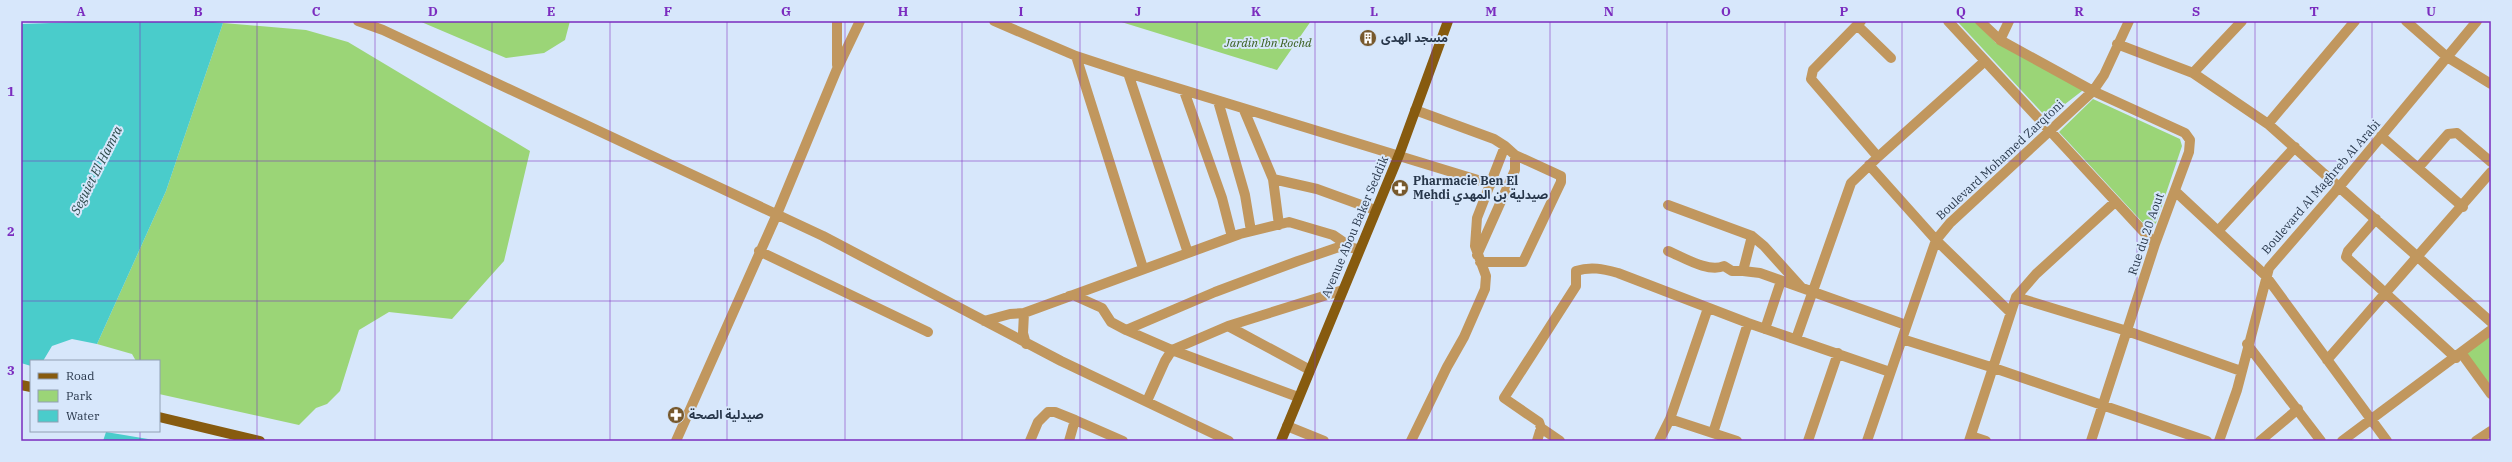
<svg xmlns="http://www.w3.org/2000/svg" width="2512" height="462" viewBox="0 0 2512 462" font-family="'IBM Plex Serif','Noto Sans Arabic',serif">
  <style>
    .green { fill: #9bd577 }
    .water { fill: #4acccb }
    .lines { fill: none; stroke-linecap: round; stroke-linejoin: round }
    .minor { stroke: #c1975e; stroke-width: 10 }
    .major { stroke: #875b0f; stroke-width: 10 }
    .grid { fill: none; stroke: #7b2cbf; stroke-width: 1; stroke-opacity: 0.55 }
    .labels { text-anchor: middle; stroke-width: 4; stroke-linejoin: round; paint-order: stroke }
    .poi-label { font-size: 12px; font-weight: bold; fill: #27364a; stroke: #d7e7fb; text-anchor: start }
    .park-label { font-size: 12px; font-style: italic; fill: #385d1d; stroke: #d7e7fb }
    .street-label { font-size: 12px; fill: #27364a; stroke: #d7e7fb }
    .water-label { font-size: 13px; font-style: italic; fill: #2b4747; stroke: #d7e7fb }
    .neatline { fill: none; stroke: #7b2cbf; stroke-width: 1.5 }
    .grid-label { font-size: 13px; text-anchor: middle; font-weight: bold; fill: #7b2cbf }
  </style>
  <rect width="100%" height="100%" fill="#d7e7fb"/>
  <!-- green -->
  <path class="green" d="M419 21H570L565 40 544 53 506 58Z
    M1118 21H1311L1277 70Z
    M1957 21H1975L1996 43 2077 81 2081 86 2082 91 2047 118Z
    M223 23 306 30 348 42 530 151 504 261 452 319 389 312 359 330 340 391 327 404 316 408 299 425 159 394V361H136L132 354 97 344 166 191Z
    M2093 99 2180 139 2182 146 2156 223 2152 227 2145 225 2059 132Z
    M2491 335V387L2463 355Z"/>
  <!-- water -->
  <path class="water" d="M111 21H203L223 23 166 191 97 344 72 339 52 346 43 361H31V366L21 363V24Z
    M106 432 160 441H103Z"/>
  <g class="lines">
    <!-- minor -->
    <path class="minor" d="M358 21 383 30 823 236 1061 361 1229 441
      M994 21 1076 56 1128 73 1491 184
      M1861 21 1813 70 1811 79 1878 157
      M1948 21 2155 244
      M1980 21 2000 40 2093 91 2185 133 2190 140 2189 152 2155 244 2091 441
      M2406 21 2447 57 2491 84
      M1857 25 1891 58
      M2000 40 2009 21
      M2117 44 2193 73 2268 124 2491 322
      M1076 56 1143 268
      M837 65V21
      M1128 73 1188 253
      M2193 73 2242 21
      M1184 91 1222 198 1232 237
      M1218 101 1245 195 1251 231
      M1244 110 1273 179 1279 225
      M1415 110 1494 139 1505 146 1515 155V170L1477 255
      M2268 124 2355 21
      M2381 136 2463 207
      M1869 165 1936 240 2010 312
      M2418 168 2448 134 2457 133 2491 162
      M1273 179 1317 189 1375 210
      M2175 191 2265 275 2387 441
      M1668 205 1752 236 1764 246 1802 288
      M2376 219 2348 251 2346 257 2456 358
      M2218 231 2295 147
      M1752 236 1743 271 1760 273 1906 325
      M759 251 928 332
      M1668 251C1683 257 1708 273 1724 266L1732 271H1743
      M1480 262H1523L1561 182V176L1515 155
      M1069 296 1073 295 1102 308 1111 322 1126 330 1172 350 1298 397
      M2016 297 2127 331 2241 371
      M1024 313 1023 333 1026 344
      M984 321 1010 314 1024 313 1240 234 1289 222 1333 235 1352 248 1359 249
      M1228 326 1310 370
      M1765 329 1781 281
      M1126 330 1215 292 1298 261 1339 247 1351 248
      M1796 339 1851 183 1878 157 1985 61
      M1902 339 1994 368 2207 441
      M2247 344 2321 441
      M2462 354 2491 394
      M2327 360 2491 172
      M1147 401 1165 361 1172 350 1228 326 1343 290
      M1670 419 1737 441
      M1287 426 1324 441
      M1541 428 1539 422 1504 398 1576 286V271C1591 266 1603 269 1618 273L1748 323 1890 372
      M1713 433 1748 323
      M1971 436 1986 441
      M676 441 777 214 837 69 860 21
      M1030 441 1038 422 1048 412H1055L1075 420
      M1069 441 1075 420 1123 441
      M1411 441 1447 367 1464 337 1485 289 1486 276 1475 246 1477 218 1505 146
      M1537 441 1541 428 1560 441
      M1659 441 1670 419 1708 308
      M1808 441 1838 353
      M1867 441 1936 240 1950 223 2093 91 2104 75 2129 21
      M1969 441 2016 297 2036 274 2115 202
      M2219 441 2237 390 2269 268 2340 186 2477 21
      M2260 441 2298 409
      M2342 441 2491 330
      M2476 441 2491 431"/>
    <!-- major -->
    <path class="major" d="M21 385 31 387
      M159 417 260 441
      M1281 441 1399 155 1448 21"/>
  </g>
  <!-- grid -->
  <path class="grid" d="M140 21V361M257 21V441M375 21V441M492 21V441M610 21V441M727 21V441M845 21V441M962 21V441M1080 21V441M1197 21V441M1315 21V441M1432 21V441M1550 21V441M1667 21V441M1785 21V441M1902 21V441M2020 21V441M2137 21V441M2255 21V441M2372 21V441M21 161H2491M21 301H2491M140 431V441"/>
  <!-- icons -->
  <defs>
    <g id="building-disc" transform="scale(0.9)"><circle r="9.5" fill="#77592d" stroke="#d7e7fb"/><path d="M-4-6H4V6H1V3H-1V6H-4ZM-2.5-4.3h1.7v1.8h-1.7ZM.8-4.3h1.7v1.8H.8ZM-2.5-1h1.7V.8h-1.7ZM.8-1h1.7V.8H.8Z" fill="#fff"/></g>
    <g id="pharmacy-disc" transform="scale(0.9)"><circle r="9.5" fill="#77592d" stroke="#d7e7fb"/><path d="M-2-6h4v4h4v4h-4v4h-4v-4h-4v-4h4Z" fill="#fff"/></g>
  </defs>
  <g fill-rule="evenodd">
    <use href="#building-disc" x="1368" y="38"/>
    <use href="#pharmacy-disc" x="1400" y="188"/>
    <use href="#pharmacy-disc" x="676" y="415"/>
  </g>
  <g class="labels">
    <!-- poi labels -->
    <g class="poi-label">
      <text x="1381" y="42">مسجد الهدى</text>
      <text x="1413" y="185">Pharmacie Ben El<tspan x="1413" dy="14">Mehdi صيدلية بن المهدي</tspan></text>
      <text x="689" y="419">صيدلية الصحة</text>
    </g>
    <!-- park labels -->
    <g class="park-label">
      <text x="1268" y="47">Jardin Ibn Rochd</text>
    </g>
    <!-- street labels -->
    <g class="street-label">
      <text transform="translate(2000 160) rotate(-43)" y="4">Boulevard Mohamed Zarqtoni</text>
      <text transform="translate(2321 187) rotate(-49)" y="4">Boulevard Al Maghreb Al Arabi</text>
      <text transform="translate(1355 227) rotate(-67)" y="4">Avenue Abou Baker Seddik</text>
      <text transform="translate(2146 234) rotate(-71)" y="4">Rue du 20 Aout</text>
    </g>
    <!-- water labels -->
    <g class="water-label">
      <text transform="translate(96 170) rotate(-63)" y="5">Seguiet El Hamra</text>
    </g>
  </g>
  <!-- border -->
  <rect width="2512" height="462" fill="none" stroke="#d7e7fb" stroke-width="44"/>
  <!-- legend -->
  <rect x="30" y="360" width="130" height="72" fill="#d7e7fb" stroke="#91a0b4"/>
  <rect x="38" y="373" width="20" height="6" fill="#875b0f" stroke="#91a0b4"/>
  <text x="66" y="380" font-size="12" fill="#27364a">Road</text>
  <rect x="38" y="390" width="20" height="12" fill="#9bd577" stroke="#91a0b4"/>
  <text x="66" y="400" font-size="12" fill="#27364a">Park</text>
  <rect x="38" y="410" width="20" height="12" fill="#4acccb" stroke="#91a0b4"/>
  <text x="66" y="420" font-size="12" fill="#27364a">Water</text>
  <rect x="22" y="22" width="2468" height="418" class="neatline"/>
  <g class="grid-label">
    <text x="81" y="16">A</text>
    <text x="198" y="16">B</text>
    <text x="316" y="16">C</text>
    <text x="433" y="16">D</text>
    <text x="551" y="16">E</text>
    <text x="668" y="16">F</text>
    <text x="786" y="16">G</text>
    <text x="903" y="16">H</text>
    <text x="1021" y="16">I</text>
    <text x="1138" y="16">J</text>
    <text x="1256" y="16">K</text>
    <text x="1374" y="16">L</text>
    <text x="1491" y="16">M</text>
    <text x="1609" y="16">N</text>
    <text x="1726" y="16">O</text>
    <text x="1844" y="16">P</text>
    <text x="1961" y="16">Q</text>
    <text x="2079" y="16">R</text>
    <text x="2196" y="16">S</text>
    <text x="2314" y="16">T</text>
    <text x="2431" y="16">U</text>
    <text x="11" y="96">1</text>
    <text x="11" y="236">2</text>
    <text x="11" y="375">3</text>
  </g>
</svg>
